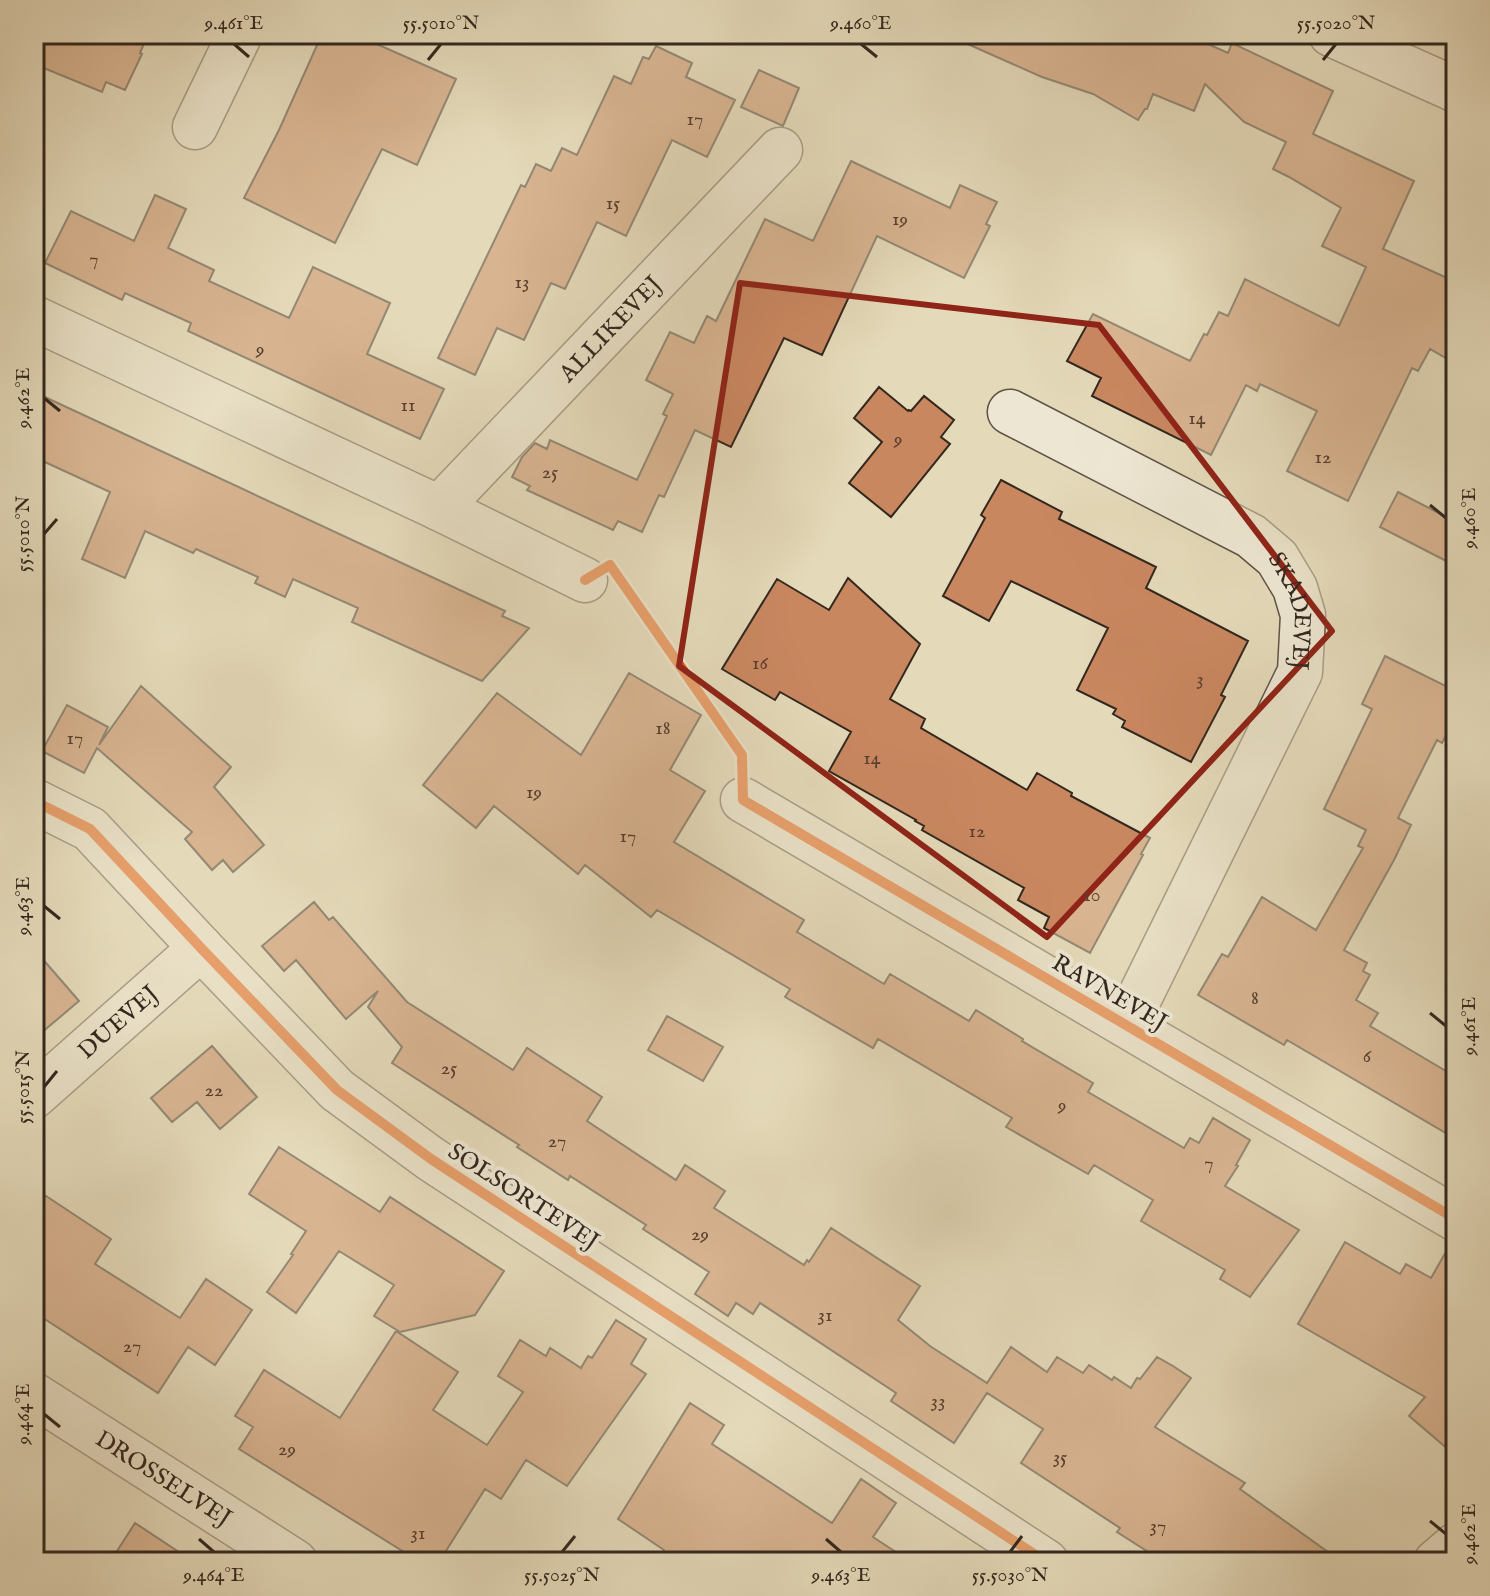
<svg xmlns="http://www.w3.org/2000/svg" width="1490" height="1596" viewBox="0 0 1490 1596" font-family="'IM FELL English',serif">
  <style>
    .building { fill: #c98760; stroke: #32281f; stroke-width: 2 }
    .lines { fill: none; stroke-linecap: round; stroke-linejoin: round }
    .minor-casing { stroke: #5e5446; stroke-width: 47 }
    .minor { stroke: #ede6d2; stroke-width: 44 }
    .cycleway-casing { stroke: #ede6d2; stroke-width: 15 }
    .cycleway { stroke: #e8590c; stroke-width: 10 }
    .marked { fill: none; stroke: #8f2418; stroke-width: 6; stroke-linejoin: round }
    .ticks { fill: none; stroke: #32281f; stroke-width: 3 }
    .labels { text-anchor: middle; stroke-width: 8; stroke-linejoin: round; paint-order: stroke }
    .number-label { font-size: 20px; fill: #58402f }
    .street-label { font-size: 24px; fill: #32281f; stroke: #ede6d2 }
    .neatline { fill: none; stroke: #32281f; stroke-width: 3 }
    .ticks-label { font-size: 20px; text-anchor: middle; fill: #32281f }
  </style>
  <rect width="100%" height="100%" fill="#e4d9b9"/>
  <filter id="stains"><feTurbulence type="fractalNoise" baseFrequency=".0025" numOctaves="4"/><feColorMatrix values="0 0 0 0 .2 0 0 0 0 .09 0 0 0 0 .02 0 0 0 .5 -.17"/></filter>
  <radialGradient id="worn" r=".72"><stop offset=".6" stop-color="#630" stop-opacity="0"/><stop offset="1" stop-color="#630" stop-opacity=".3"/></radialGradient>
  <!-- building -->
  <path class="building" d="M34 34H148L140 53 142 54 125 90 106 82 102 92 34 64Z
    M322 34H354L456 79 417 165 382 149 335 243 244 198 279 130Z
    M945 34H1185L1228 53 1232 43 1333 91 1313 134 1414 181 1383 249 1456 282V364L1430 349 1418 371 1412 368 1348 501 1287 471 1317 411 1260 384 1257 391 1246 385 1211 455 1092 396 1101 378 1067 361 1093 314 1190 361 1204 334 1207 335 1219 312 1228 316 1245 279 1339 326 1366 267 1322 246 1341 208 1289 177 1273 169 1286 142 1244 122 1205 84 1194 111 1153 94 1147 109H1145L1138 120 1093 94 1042 77Z
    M656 46 692 63 686 77 735 100 707 157 672 140 626 236 597 222 565 289 551 283 524 340 497 328 475 375 438 358 521 185 525 187 536 164 551 171 562 148 577 155 614 76 631 84 643 57 649 59Z
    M759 70 799 88 783 126 741 107Z
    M851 161 950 208 960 185 997 202 986 224 990 226 964 278 877 236 822 355 784 338 731 447 695 430 664 497 659 495 642 532 618 521 613 530 527 490 530 486 512 477 522 457 535 443 547 449 550 440 637 480 667 416 663 414 673 394 646 380 670 332 694 343 707 316 716 321 765 219 813 241Z
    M155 195 186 209 168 248 214 270 209 281 289 318 313 267 390 303 367 354 444 389 420 439 188 331 191 323 125 293 122 300 45 263 71 211 134 241Z
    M879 387 908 411 909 410 911 411 924 396 954 420 941 437 950 444 891 517 849 483 882 442 854 418Z
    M34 392 505 611 502 616 529 628 482 681 352 622 358 608 293 579 285 597 255 583 258 577 196 549 193 553 145 531 125 578 82 559 110 492 34 457Z
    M1001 480 1062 512 1059 519 1156 567 1146 588 1248 641 1221 695 1225 697 1191 762 1122 727 1125 721 1113 714 1116 709 1077 690 1108 628 1011 581 989 621 943 596 985 518 981 515Z
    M1398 492 1456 522V566L1380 527Z
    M848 578 920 644 890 699 925 719 921 728 1027 790 1037 773 1072 793 1071 796 1150 838 1141 854 1143 855 1090 953 1044 928 1049 917 1018 900 1024 888 922 830 924 826 915 821 916 820 829 771 851 732 780 692 775 700 722 669 777 579 829 610Z
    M1385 656 1456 691V715L1442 743 1437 740 1398 818 1411 825 1394 860 1344 950 1367 963 1363 971 1370 975 1356 1000 1378 1013 1370 1026 1456 1077V1139L1287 1040 1284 1045 1198 995 1222 954 1228 957 1262 897 1316 930 1363 848 1358 846 1366 830 1324 809 1372 709 1362 704Z
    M629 673 701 715 670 770 705 791 674 842 804 920 797 932 884 984 890 974 969 1021 976 1010 1023 1039 1022 1041 1093 1083 1088 1092 1184 1148 1190 1138 1199 1143 1213 1118 1250 1140 1236 1165 1238 1166 1225 1186 1299 1230 1250 1297 1220 1279 1225 1270 1141 1221 1153 1200 1094 1165 1088 1174 1006 1127 1012 1118 878 1039 873 1048 785 997 790 989 657 910 651 917 585 865 578 874 494 806 476 828 423 785 497 693 581 755Z
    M141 686 231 767 214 787 264 845 233 872 223 860 212 870 185 839 192 832 97 748 84 773 42 751 67 705 108 727 99 745Z
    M314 902 329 920 333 917 407 1002 513 1070 527 1048 602 1097 587 1121 676 1180 685 1165 725 1191 714 1208 804 1265 807 1260 809 1262 831 1228 920 1286 898 1320 930 1346 987 1383 1011 1347 1047 1372 1057 1357 1083 1373 1089 1365 1112 1380 1114 1377 1131 1388 1137 1378 1140 1379 1157 1357 1173 1366 1191 1378 1155 1427 1245 1483 1240 1489 1342 1562H1164L1117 1532 1120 1528 1021 1463 1043 1429 987 1393 954 1443 891 1401 896 1393 760 1303 753 1314 736 1303 728 1316 695 1294 709 1272 643 1229 646 1225 570 1176 568 1180 517 1147 519 1145 392 1063 402 1047 368 1007 378 991 346 1019 296 960 284 971 262 946Z
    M34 949 79 1001 34 1039Z
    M667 1016 723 1047 703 1081 648 1050Z
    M212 1046 257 1097 220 1129 197 1102 172 1122 151 1098Z
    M279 1147 380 1212 390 1197 504 1271 475 1315 400 1332 374 1316 394 1285 339 1251 296 1313 267 1292 293 1255 291 1254 306 1231 249 1194Z
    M34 1188 111 1239 95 1264 180 1318 206 1279 252 1310 215 1365 188 1347 158 1393 34 1312Z
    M1345 1242 1400 1274 1406 1264 1431 1278 1451 1243 1456 1244V1456L1409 1416 1425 1397 1298 1324Z
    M616 1320 646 1339 631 1364 646 1374 567 1486 526 1460 501 1499 485 1489 439 1562H420L239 1449 253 1427 235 1416 264 1370 340 1418 396 1331 458 1372 433 1410 487 1445 523 1392 498 1376 520 1340 546 1356 550 1348 581 1368 588 1356 592 1358Z
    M690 1403 724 1425 712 1444 832 1523 861 1479 896 1503 873 1537 911 1562H657L664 1550 618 1519Z
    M135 1523 194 1562H110Z"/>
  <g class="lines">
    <!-- minor casing -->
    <g class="minor-casing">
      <g id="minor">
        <path d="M1331 34 1456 90"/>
        <path d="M195 127 240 34"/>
        <path d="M34 318 439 508 585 580"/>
        <path id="s1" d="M1010 412 1251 536 1277 558 1295 588 1303 615 1300 672 1126 1025"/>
        <path id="s2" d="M439 508 780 150"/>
        <path d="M743 800 1456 1219"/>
        <path d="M34 801 90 829 201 948 337 1090 431 1159 1046 1562"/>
        <path id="s3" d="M34 1096 201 948"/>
        <path id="s4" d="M34 1395 295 1562"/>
        <path d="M1436 1562 1456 1545"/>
      </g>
    </g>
    <!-- minor -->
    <use href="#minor" class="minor"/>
    <!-- cycleway casing -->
    <g class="cycleway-casing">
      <path id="cycleway" d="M585 580 610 565 742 755 743 800 1456 1219
        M34 801 90 829 201 948 337 1090 431 1159 1046 1562"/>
    </g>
    <!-- cycleway -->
    <use href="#cycleway" class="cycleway"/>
  </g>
  <!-- marked area -->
  <path d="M0 0H1490V1596H0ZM740 283 1099 325 1332 631 1047 937 679 666Z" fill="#e4d9b9" fill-opacity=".55" fill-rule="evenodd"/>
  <path class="marked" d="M740 283 1099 325 1332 631 1047 937 679 666Z"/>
  <!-- ticks -->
  <path class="ticks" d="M234 44 249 57M861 44 877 57M428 60 441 44M1323 60 1336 44M44 398 60 411M1430 505 1446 518M44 534 57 519M44 906 60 919M1430 1013 1446 1026M44 1087 57 1071M44 1414 60 1427M1430 1521 1446 1534M199 1539 214 1552M826 1539 841 1552M562 1552 575 1536M1010 1552 1022 1536"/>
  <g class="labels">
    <!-- number labels -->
    <g class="number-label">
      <text x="695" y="125">17</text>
      <text x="613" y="209">15</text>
      <text x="900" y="225">19</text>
      <text x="94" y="265">7</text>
      <text x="522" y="288">13</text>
      <text x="260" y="355">9</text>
      <text x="408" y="411">11</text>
      <text x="1197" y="424">14</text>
      <text x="898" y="445">9</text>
      <text x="1323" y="463">12</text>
      <text x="550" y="478">25</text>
      <text x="760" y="669">16</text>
      <text x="1200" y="685">3</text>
      <text x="663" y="734">18</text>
      <text x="75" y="744">17</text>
      <text x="872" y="764">14</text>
      <text x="534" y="798">19</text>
      <text x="977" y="837">12</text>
      <text x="628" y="842">17</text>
      <text x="1092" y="901">10</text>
      <text x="1255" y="1004">8</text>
      <text x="1367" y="1062">6</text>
      <text x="449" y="1074">25</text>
      <text x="214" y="1096">22</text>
      <text x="1062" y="1111">9</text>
      <text x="557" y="1147">27</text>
      <text x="1209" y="1169">7</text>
      <text x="700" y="1240">29</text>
      <text x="825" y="1321">31</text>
      <text x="132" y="1352">27</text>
      <text x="938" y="1407">33</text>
      <text x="287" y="1455">29</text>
      <text x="1060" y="1463">35</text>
      <text x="1158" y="1532">37</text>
      <text x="418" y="1539">31</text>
    </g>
    <!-- street labels -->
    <g class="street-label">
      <text dy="8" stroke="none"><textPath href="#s2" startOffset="248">ALLIKEVEJ</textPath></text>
      <text dy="8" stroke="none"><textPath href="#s1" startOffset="362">SKADEVEJ</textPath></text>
      <text transform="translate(1110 992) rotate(30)" y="8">RAVNEVEJ</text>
      <text dy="8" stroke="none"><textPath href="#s3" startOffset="112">DUEVEJ</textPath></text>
      <text transform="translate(524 1196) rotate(33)" y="8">SOLSORTEVEJ</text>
      <text dy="8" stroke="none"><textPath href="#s4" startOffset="154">DROSSELVEJ</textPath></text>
    </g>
  </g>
  <!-- margin -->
  <rect width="1490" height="1596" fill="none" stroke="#e4d9b9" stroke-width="88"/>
  <rect x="44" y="44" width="1402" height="1508" class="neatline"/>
  <g class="ticks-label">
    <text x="234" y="29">9.461°E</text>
    <text x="441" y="29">55.5010°N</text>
    <text x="861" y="29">9.460°E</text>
    <text x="1336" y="29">55.5020°N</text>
    <text transform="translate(22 398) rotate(-90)" y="7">9.462°E</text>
    <text transform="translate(1468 518) rotate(-90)" y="7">9.460°E</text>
    <text transform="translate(22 534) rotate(-90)" y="7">55.5010°N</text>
    <text transform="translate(22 906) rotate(-90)" y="7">9.463°E</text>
    <text transform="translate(1468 1026) rotate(-90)" y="7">9.461°E</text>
    <text transform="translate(22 1087) rotate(-90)" y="7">55.5015°N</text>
    <text transform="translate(22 1414) rotate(-90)" y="7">9.464°E</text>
    <text transform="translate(1468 1534) rotate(-90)" y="7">9.462°E</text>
    <text x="214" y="1581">9.464°E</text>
    <text x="562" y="1581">55.5025°N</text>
    <text x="841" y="1581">9.463°E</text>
    <text x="1010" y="1581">55.5030°N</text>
  </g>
  <rect width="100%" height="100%" filter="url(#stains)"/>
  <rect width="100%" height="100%" fill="url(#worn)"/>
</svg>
